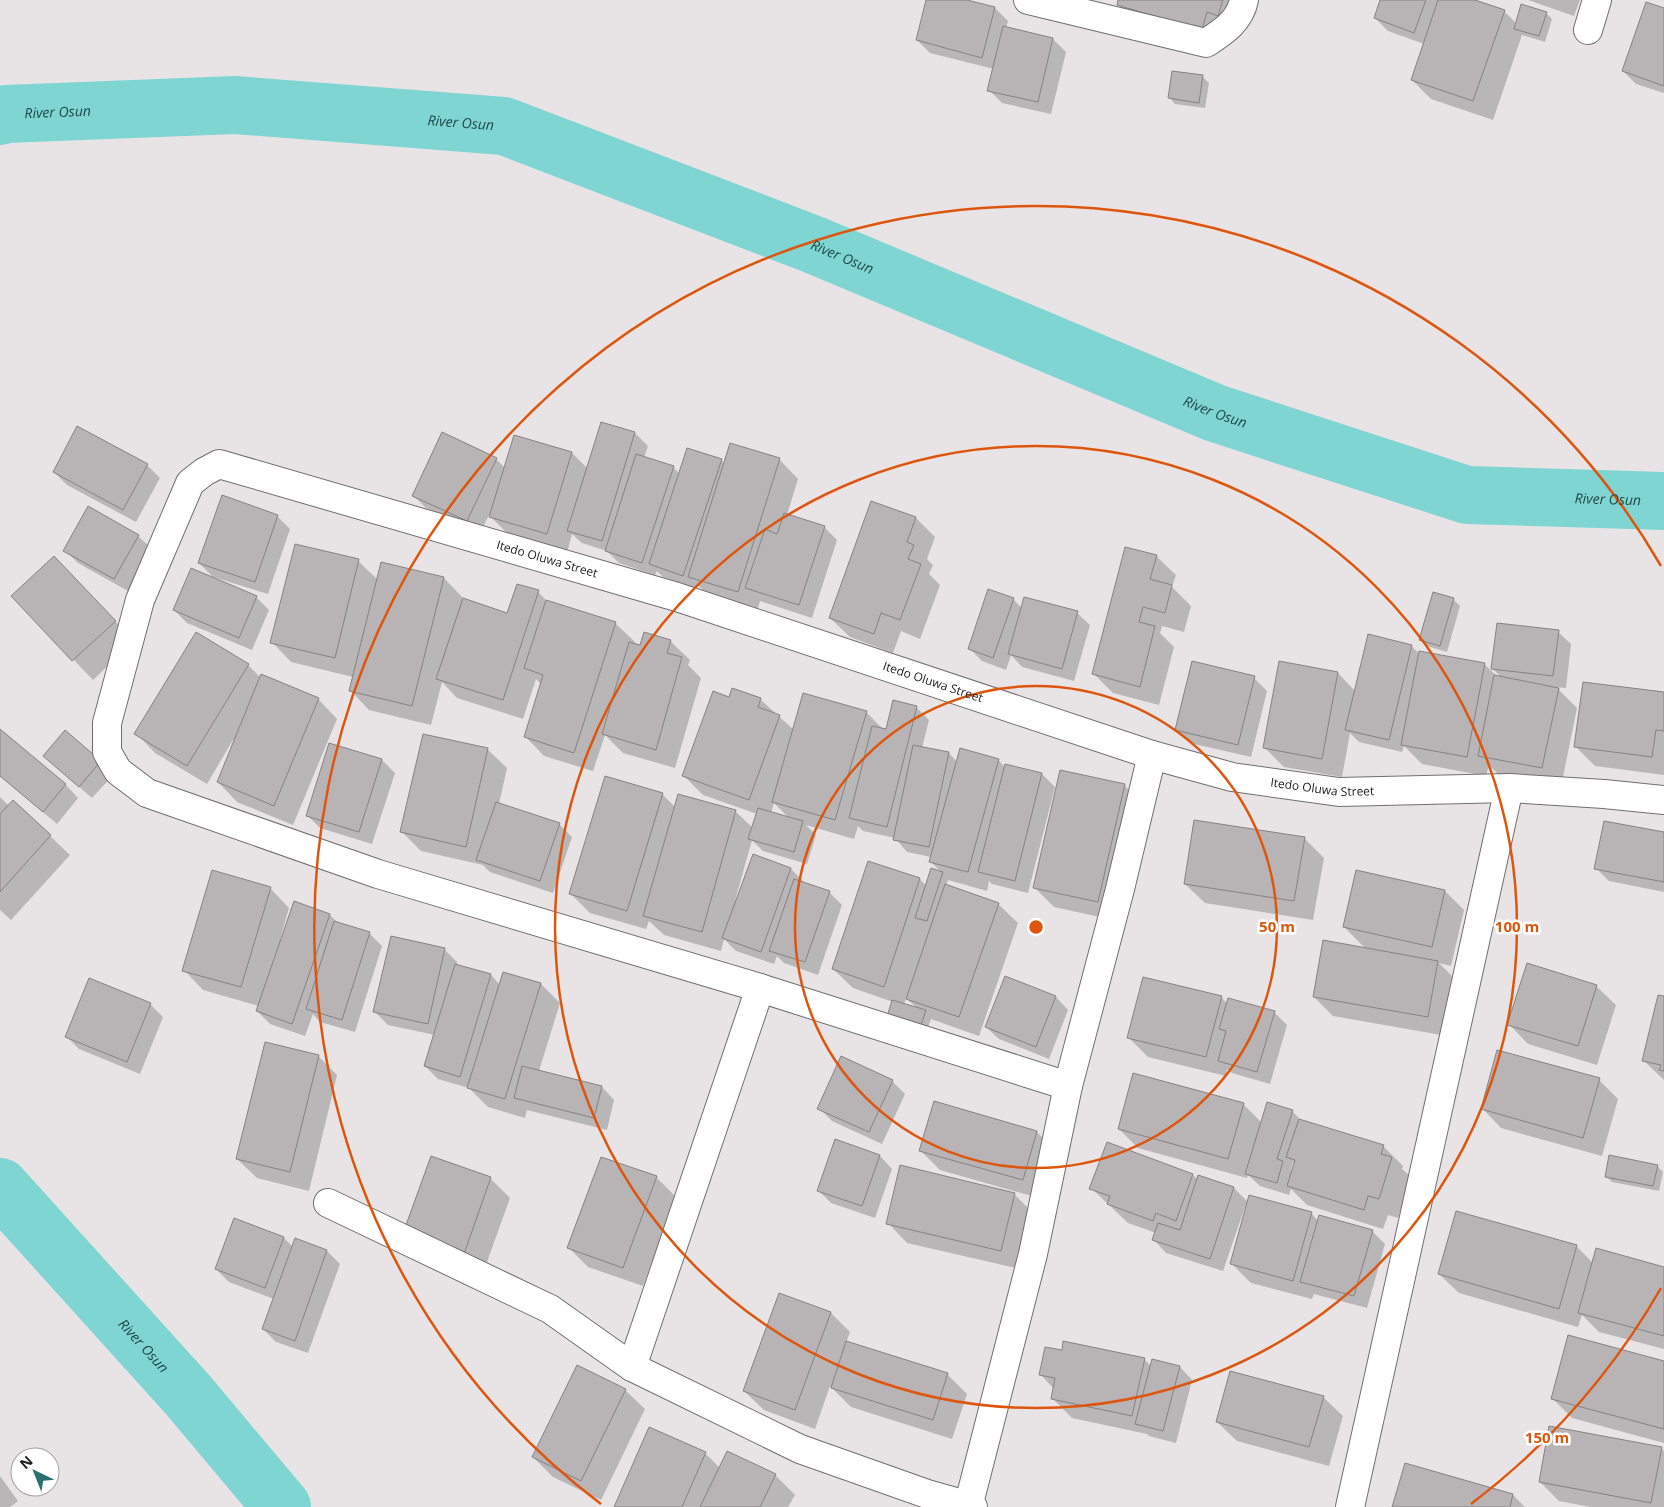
<svg xmlns="http://www.w3.org/2000/svg" width="1664" height="1507" viewBox="0 0 1664 1507" font-family="'Open Sans',sans-serif">
  <style>
    .shadow { fill: #0003; fill-rule: evenodd }
    .lines { fill: none; stroke-linecap: round; stroke-linejoin: round }
    .river { stroke: #7ed5d2; stroke-width: 58 }
    .building { fill: #b8b4b5; stroke: #868283 }
    .minor-casing { stroke: #726e6f; stroke-width: 30 }
    .minor { stroke: #fff; stroke-width: 28 }
    .ring { fill: none; stroke: #de560d; stroke-width: 2.5 }
    .labels { text-anchor: middle; stroke-width: 5; stroke-linejoin: round; paint-order: stroke }
    .street-label { font-size: 12px; fill: #1e1c1c; stroke: #fff }
    .water-label { font-size: 14px; font-style: italic; fill: #204948; stroke: #fff }
    .centre { fill: #de560d; stroke: #fff; stroke-width: 2.5 }
    .ring-label { font-size: 15px; text-anchor: middle; font-weight: bold; fill: #de560d; stroke: #fff; stroke-width: 5; stroke-linejoin: round; paint-order: stroke }
  </style>
  <rect width="100%" height="100%" fill="#e8e4e6"/>
  <!-- shadow -->
  <path class="shadow" d="M928 0H962L995 8 1008 21 1006 28 1053 39 1066 52 1051 114 1002 103 989 90 994 69 930 53 917 40Z
    M1120 0H1238V35L1138 24 1118 4Z
    M1382 0H1471L1504 11 1517 24 1546 13 1552 19 1545 42 1522 35 1493 120 1431 99 1412 80 1424 44 1388 31 1375 18Z
    M1528 0H1580L1574 16Z
    M1664 9V93L1636 84 1623 71Z
    M1203 77 1209 83 1205 108 1175 104 1169 97Z
    M602 424 635 433 648 446 644 458 673 467 680 474 721 460 725 464 779 459 798 479 787 515 824 527 837 540 812 618 760 601 757 611 709 596 697 584 696 588 663 577 657 571 655 575 619 563 607 551 582 543 572 534 567 553 510 536 489 515 480 533 426 508 413 495 496 459 505 468 515 437 572 453 588 469Z
    M147 465 160 478 136 522 67 485 54 472Z
    M277 516 290 529 268 594 213 577 199 563Z
    M916 518 935 537 927 559 933 565 929 574 940 585 920 639 901 631 893 653 850 637 830 618Z
    M138 536 151 548 128 591 78 563 65 550Z
    M1156 556 1176 575 1172 587 1191 606 1184 632 1162 626 1160 633 1174 647 1159 705 1113 693 1094 674Z
    M358 561 378 580 382 563 444 578 463 598V600L508 614 538 592 548 602 615 623 635 642 634 645 641 647 670 641 690 660 688 665 701 678 675 768 623 753 605 735 593 771 544 756 525 736 542 685 536 679 523 719 457 698 442 682 431 725 369 710 350 690 353 677 291 662 272 642Z
    M73 577 134 641 93 680 13 596Z
    M1434 594 1454 600 1460 606 1447 652 1427 646 1421 640Z
    M256 597 269 610 252 650 187 623 174 610Z
    M1013 599 1022 608 1077 613 1090 625 1074 681 1022 667 1011 655 1006 670 982 661 969 648Z
    M1558 632 1571 644 1566 688 1556 687 1577 708 1561 787 1499 775 1489 765 1486 776 1422 764 1404 746 1402 752 1359 742 1350 733 1342 777 1284 767 1265 748 1338 673 1355 691 1411 646 1420 654 1484 664 1497 676 1501 677 1492 668Z
    M248 665 261 678 318 699 337 719 293 825 237 802 218 782 235 741 233 740 207 784 155 753 136 733Z
    M1254 678 1267 691 1251 757 1190 743 1177 730Z
    M733 690 761 700 794 730 866 712 884 730 887 731 916 707 929 720 922 748 949 753 957 762 998 760 1005 767 1042 774 1055 787 1028 893 992 884 989 881 987 891 948 880 946 886 998 904 1018 923 979 1036 931 1019 926 1033 893 1002 853 988 833 969 869 863 920 879 926 886 941 872 930 861 931 857 907 852 895 838 863 831 858 826 854 839 806 825 816 835 807 864 763 851 752 840 735 901 737 902 791 869 804 882 803 883 829 892 842 905 818 975 784 963 777 956 774 964 736 951 724 939 721 951 664 935 649 921 646 929 590 913 571 894 662 794 675 807 735 811 753 828 757 814 703 795 684 776 730 698ZM774 803 789 818 771 813ZM906 998 918 1009 904 1005Z
    M1664 694V775L1595 766 1576 747Z
    M0 731 66 785 78 798 57 824 0 776Z
    M487 749 507 768 499 804 559 824 572 837 553 893 490 872 483 865 421 851 402 832Z
    M44 756 100 762 113 775 92 798Z
    M382 760 395 773 372 844 320 828 307 815Z
    M1124 785 1144 805 1118 921 1054 907 1035 888Z
    M0 797 9 806 50 836 70 855 11 920 0 910Z
    M1664 834V892L1609 881 1596 868Z
    M1304 838 1324 858 1313 920 1205 903 1185 884Z
    M1357 871 1445 891 1464 910 1451 966 1439 963 1457 981 1447 1036 1333 1016 1314 997 1366 949 1344 927Z
    M270 888 289 908 280 940 282 941 295 903 330 915 338 923 369 933 382 946 355 1032 320 1022 313 1014 305 1036 270 1024 257 1011 259 1006 203 990 184 970Z
    M444 949 457 962V965L491 975 500 985 541 984 560 1003 539 1071 602 1087 614 1100 607 1130 527 1110 525 1118 488 1107 469 1088 438 1079 425 1066 435 1035 388 1025 375 1012Z
    M1596 986 1616 1005 1597 1065 1528 1044 1509 1024Z
    M1056 997 1068 1010 1049 1059 999 1039 986 1027Z
    M1221 997 1228 1004 1274 1012 1287 1025 1270 1084 1232 1073 1227 1069 1226 1076 1148 1057 1128 1037Z
    M1664 998V1080L1643 1060Z
    M150 1004 163 1017 140 1074 79 1049 66 1036Z
    M318 1056 337 1075 309 1191 257 1178 237 1159Z
    M1599 1080 1618 1099 1602 1156 1501 1128 1482 1108Z
    M892 1081 905 1094 882 1144 832 1121 819 1108Z
    M935 1103 1037 1132 1056 1152 1042 1199 940 1170 920 1150Z
    M1243 1104 1262 1123 1292 1111 1302 1121 1384 1147 1403 1166 1402 1169 1411 1177 1398 1218 1388 1215 1383 1229 1307 1205 1291 1189 1289 1195 1260 1186 1248 1175 1247 1178 1138 1148 1119 1129ZM1293 1162 1295 1164 1293 1172 1291 1170Z
    M1108 1144 1193 1175 1198 1180 1199 1177 1234 1188 1247 1201 1223 1271 1166 1253 1154 1240 1156 1233 1128 1223 1091 1188Z
    M880 1156 892 1169 875 1218 831 1203 818 1190Z
    M1657 1166 1663 1172 1659 1191 1612 1182 1606 1176Z
    M656 1177 676 1197 643 1286 588 1267 568 1247Z
    M490 1178 510 1198 482 1276 403 1235Z
    M1014 1194 1033 1213 1020 1269 907 1243 888 1223Z
    M1311 1213 1318 1221 1372 1231 1385 1244 1367 1308 1314 1294 1312 1299 1251 1283 1232 1264Z
    M235 1220 284 1238 293 1247 296 1240 327 1251 340 1264 308 1353 276 1342 263 1329 274 1299 229 1282 216 1269Z
    M1576 1246 1593 1263 1664 1268V1349L1599 1332 1582 1315 1578 1327 1459 1293 1439 1274Z
    M831 1313 850 1332 846 1343 947 1374 967 1394 952 1439 851 1407 830 1386 815 1429 764 1410 744 1391Z
    M1063 1352 1144 1359 1151 1366 1180 1367 1192 1380 1176 1443 1149 1436 1147 1434 1072 1418 1052 1398 1054 1389 1040 1374Z
    M1664 1362V1443L1572 1418 1552 1398Z
    M625 1390 645 1409 601 1500 553 1477 533 1457Z
    M1323 1397 1343 1416 1329 1466 1237 1441 1217 1422Z
    M650 1429 706 1454 720 1468 775 1475 795 1495 788 1507H615Z
    M1661 1448 1664 1451V1507H1590L1559 1501 1540 1482Z
    M1406 1464 1513 1495 1525 1507H1393Z
    M0 1476 18 1501 10 1507H0Z"/>
  <g class="lines">
    <!-- river -->
    <g class="river">
      <path id="s1" d="M0 116 6 114 235 105 504 126 812 244 1215 413 1467 495 1664 501"/>
      <path id="s2" d="M0 1187 188 1395 282 1507"/>
    </g>
  </g>
  <!-- building -->
  <path class="building" d="M926 0H967L995 7 982 58 916 40Z
    M1118 0H1223L1218 16 1207 12 1202 30 1117 5Z
    M1380 0H1426L1414 33 1374 18Z
    M1438 0H1475L1505 10 1473 101 1411 80Z
    M1646 2 1664 8V86L1622 71Z
    M1521 4 1547 12 1539 36 1514 29Z
    M1003 26 1053 38 1038 102 987 91Z
    M1172 71 1203 75 1199 103 1168 98Z
    M601 422 635 432 602 541 567 531Z
    M77 426 148 464 123 510 53 472Z
    M442 432 497 458 467 521 412 496Z
    M514 435 572 452 547 534 489 517Z
    M730 443 780 458 738 592 688 577Z
    M687 448 722 459 683 576 649 564Z
    M636 454 674 466 642 563 605 551Z
    M222 495 278 515 255 582 198 563Z
    M871 501 916 517 907 542 914 545 908 559 921 564 900 620 881 613 874 634 829 618Z
    M88 506 139 535 114 579 63 551Z
    M784 513 825 526 799 605 745 588 765 529 777 534Z
    M295 544 359 559 335 658 270 643Z
    M1125 547 1157 555 1150 579 1172 585 1165 613 1143 607 1139 622 1155 626 1140 687 1092 674Z
    M54 556 116 621 72 661 11 596Z
    M381 562 444 577 412 706 349 691Z
    M191 568 257 596 239 638 173 610Z
    M517 584 539 590 503 700 436 679 463 598 507 613Z
    M988 589 1014 598 993 658 968 649Z
    M1433 592 1454 598 1440 646 1419 640Z
    M1024 597 1078 611 1062 669 1008 654Z
    M546 600 616 622 574 753 524 737 543 675 524 668Z
    M1497 623 1559 630 1553 676 1491 669Z
    M196 632 249 664 187 766 134 734Z
    M644 632 671 640 667 653 682 657 656 750 602 734 629 642 640 645Z
    M1368 634 1412 645 1389 740 1345 730Z
    M1419 651 1485 663 1467 757 1401 745Z
    M1192 661 1255 676 1238 745 1175 730Z
    M1279 661 1338 672 1322 759 1263 748Z
    M261 674 319 698 274 806 217 782Z
    M1494 675 1559 688 1542 768 1478 756Z
    M1583 682 1664 692V731L1656 730 1652 757 1574 747Z
    M732 688 761 698 758 707 780 715 749 800 682 776 713 691 729 697Z
    M803 693 867 711 835 820 772 802Z
    M893 700 917 706 887 827 849 818 872 726 886 729Z
    M0 729 66 784 43 812 0 776Z
    M65 730 101 761 79 787 43 756Z
    M423 734 488 748 466 847 400 832Z
    M329 743 382 759 359 832 306 816Z
    M913 745 949 752 929 847 893 840Z
    M960 748 999 759 968 872 929 862Z
    M1005 764 1042 773 1015 881 978 872Z
    M1060 770 1125 784 1098 902 1033 888Z
    M605 776 663 793 627 911 569 894Z
    M678 794 736 810 702 932 643 916Z
    M13 800 51 835 0 892V814Z
    M496 802 560 823 540 881 476 860Z
    M758 808 803 821 794 852 748 839Z
    M1194 820 1305 837 1294 901 1184 884Z
    M1604 821 1664 832V882L1594 869Z
    M753 854 791 868 761 952 722 938Z
    M868 861 920 878 884 987 832 969Z
    M931 868 943 872 927 921 915 918Z
    M212 870 271 887 241 987 182 971Z
    M1356 870 1445 890 1432 947 1343 927Z
    M794 879 830 891 805 962 769 951Z
    M945 884 999 903 959 1017 906 999Z
    M294 901 330 914 292 1024 256 1011Z
    M334 921 370 932 342 1020 306 1009Z
    M391 936 445 948 428 1024 373 1012Z
    M1323 940 1438 961 1428 1017 1313 997Z
    M1527 963 1597 985 1578 1046 1507 1025Z
    M455 964 491 974 460 1077 424 1066Z
    M503 972 541 983 505 1099 467 1088Z
    M1005 976 1056 996 1036 1047 985 1027Z
    M1143 977 1222 996 1206 1057 1127 1038Z
    M89 978 151 1003 127 1062 65 1037Z
    M1658 995 1664 996V1071L1659 1070 1661 1065 1642 1061Z
    M1228 998 1275 1011 1257 1072 1218 1061 1226 1031 1219 1029Z
    M892 1000 926 1010 920 1028 887 1017Z
    M265 1042 319 1055 290 1172 236 1159Z
    M1497 1050 1600 1078 1583 1138 1481 1109Z
    M841 1056 893 1080 869 1132 817 1109Z
    M522 1066 602 1086 594 1118 514 1098Z
    M1133 1073 1244 1103 1228 1159 1118 1129Z
    M934 1101 1037 1131 1023 1180 919 1151Z
    M1267 1102 1293 1110 1277 1159 1283 1161 1277 1183 1245 1174Z
    M1299 1119 1384 1145 1381 1154 1392 1157 1379 1199 1368 1196 1364 1210 1287 1186 1295 1160 1286 1157Z
    M835 1139 880 1155 862 1206 817 1191Z
    M1107 1142 1193 1174 1176 1221 1156 1213 1153 1221 1107 1204 1110 1196 1089 1189Z
    M1609 1155 1658 1165 1653 1186 1605 1177Z
    M431 1156 491 1177 463 1257 402 1236Z
    M601 1157 657 1176 623 1268 567 1248Z
    M900 1165 1015 1193 1001 1251 886 1224Z
    M1198 1175 1234 1187 1210 1259 1152 1240 1158 1223 1180 1230Z
    M1249 1195 1312 1212 1293 1281 1230 1264Z
    M1456 1211 1577 1245 1559 1309 1438 1274Z
    M1319 1215 1373 1230 1354 1296 1300 1282Z
    M234 1218 284 1237 265 1288 215 1269Z
    M295 1238 327 1250 295 1341 262 1329Z
    M1596 1248 1664 1267V1336L1578 1313Z
    M779 1293 831 1312 795 1410 743 1391Z
    M1568 1335 1664 1361V1429L1551 1399Z
    M846 1341 948 1373 933 1420 831 1388Z
    M1063 1341 1145 1358 1132 1416 1051 1399 1055 1378 1039 1375 1045 1347 1062 1350Z
    M1152 1359 1180 1366 1163 1431 1135 1424Z
    M577 1365 626 1389 581 1481 532 1457Z
    M1230 1371 1324 1396 1309 1447 1216 1422Z
    M1549 1426 1662 1447 1651 1503 1539 1482Z
    M649 1427 706 1452 682 1507H614Z
    M727 1451 776 1474 760 1507H700Z
    M1405 1463 1513 1494 1510 1507H1392Z"/>
  <g class="lines">
    <!-- minor casing -->
    <g class="minor-casing">
      <g id="minor">
        <path d="M1028 0 1206 43C1223 32 1240 21 1244 0"/>
        <path d="M1588 30 1597 0"/>
        <path id="s3" d="M1068 1086 760 988 378 874 147 793 118 771 107 752V723L140 600 190 483 204 472 219 464 677 597 1152 755 1232 777 1339 792 1509 788 1604 794 1664 800"/>
        <path d="M328 1203 550 1309 632 1367 800 1449 927 1494 973 1507"/>
        <path d="M632 1367 760 988"/>
        <path d="M968 1507 1033 1254 1068 1086 1120 889 1152 755"/>
        <path d="M1350 1507 1509 788"/>
      </g>
    </g>
    <!-- minor -->
    <use href="#minor" class="minor"/>
  </g>
  <!-- distance rings -->
  <g class="ring">
    <circle cx="1036" cy="927" r="241"/>
    <circle cx="1036" cy="927" r="481"/>
    <path d="M1661 1288A722 722 0 0 1 1471 1504M601 1504A722 722 0 1 1 1661 566"/>
  </g>
  <g class="labels">
    <!-- street labels -->
    <g class="street-label">
      <text dy="4" stroke="none"><textPath href="#s3" startOffset="1685">Itedo Oluwa Street</textPath></text>
      <text dy="4" stroke="none"><textPath href="#s3" startOffset="2090">Itedo Oluwa Street</textPath></text>
      <text dy="4" stroke="none"><textPath href="#s3" startOffset="2495">Itedo Oluwa Street</textPath></text>
    </g>
    <!-- water labels -->
    <g class="water-label">
      <text dy="5" stroke="none"><textPath href="#s1" startOffset="58">River Osun</textPath></text>
      <text dy="5" stroke="none"><textPath href="#s1" startOffset="462">River Osun</textPath></text>
      <text dy="5" stroke="none"><textPath href="#s1" startOffset="868">River Osun</textPath></text>
      <text dy="5" stroke="none"><textPath href="#s1" startOffset="1272">River Osun</textPath></text>
      <text dy="5" stroke="none"><textPath href="#s1" startOffset="1678">River Osun</textPath></text>
      <text dy="5" stroke="none"><textPath href="#s2" startOffset="214">River Osun</textPath></text>
    </g>
  </g>
  <circle cx="1036" cy="927" r="8" class="centre"/>
  <g class="ring-label">
    <text x="1277" y="932">50 m</text>
    <text x="1517" y="932">100 m</text>
    <text x="1547" y="1443">150 m</text>
  </g>
  <!-- north arrow -->
  <g transform="translate(35 1472) rotate(317)"><circle r="24" fill="#ffffff" stroke="#a5a4a4"/>
  <path d="M0-4L9 19L0 12L-9 19Z" fill="#277170"/>
  <text y="-8" font-size="14" font-weight="bold" text-anchor="middle" fill="#1e1c1c">N</text>
  </g>
</svg>
